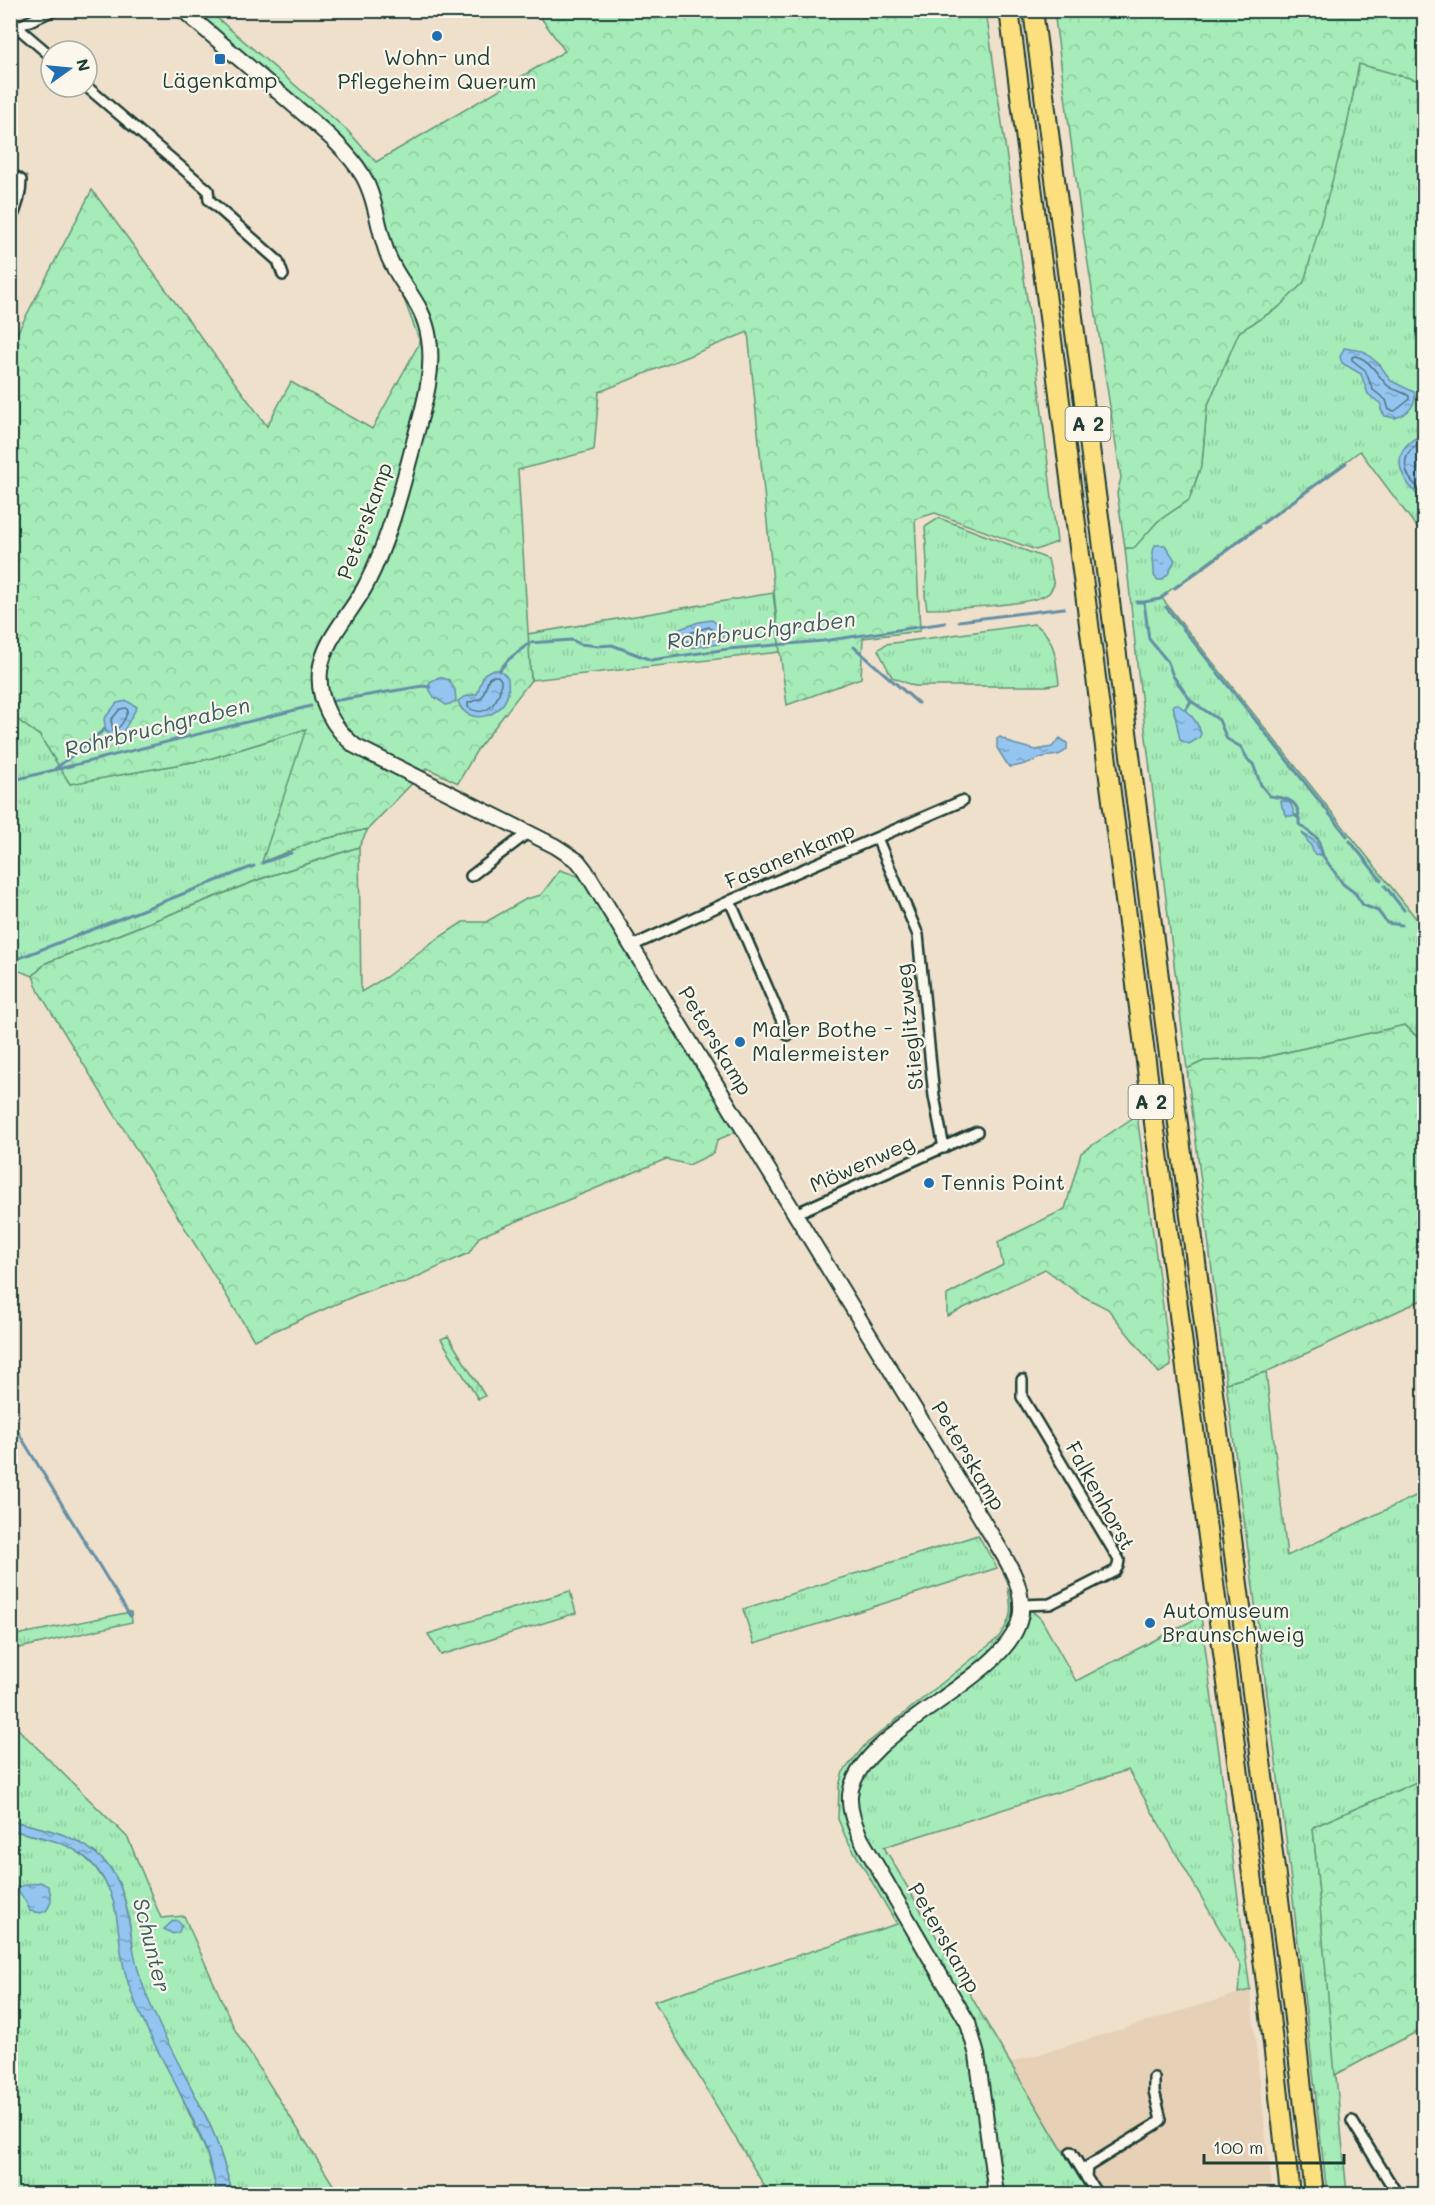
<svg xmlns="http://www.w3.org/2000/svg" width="1435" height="2205" viewBox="0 0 1435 2205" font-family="Mali,sans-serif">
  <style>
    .built { fill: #e6d0b6 }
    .grass { fill: url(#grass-tufts); stroke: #629476; stroke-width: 1.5 }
    .forest { fill: url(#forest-crowns); stroke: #629476; stroke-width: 1.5 }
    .water { fill: url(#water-ripples); stroke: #658fa5; stroke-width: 1.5 }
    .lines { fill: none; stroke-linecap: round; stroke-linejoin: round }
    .shore { stroke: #4e737f; stroke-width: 1.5 }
    .stream { stroke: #658fa5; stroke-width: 3 }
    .street-casing { stroke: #1f3d34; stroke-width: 14 }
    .secondary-casing { stroke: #1f3d34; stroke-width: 18 }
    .highway-casing { stroke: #1f3d34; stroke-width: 22 }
    .street { stroke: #fbf7ec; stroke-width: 9 }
    .secondary { stroke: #fbf7ec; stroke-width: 14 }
    .highway { stroke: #fce080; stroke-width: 18 }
    .poi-dot { fill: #1f6fb2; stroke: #fbf7ec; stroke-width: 2 }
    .labels { text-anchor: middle; stroke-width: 4.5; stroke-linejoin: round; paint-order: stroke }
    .shield { fill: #fbf7ec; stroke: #61756b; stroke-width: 1.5 }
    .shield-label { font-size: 20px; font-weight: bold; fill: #1f3d34 }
    .poi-label { font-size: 21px; fill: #1f3d34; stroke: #fbf7ec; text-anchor: start }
    .street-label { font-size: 21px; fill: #1f3d34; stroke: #fbf7ec }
    .water-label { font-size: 22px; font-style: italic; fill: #3c5f63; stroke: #fbf7ec }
  </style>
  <defs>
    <pattern id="grass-tufts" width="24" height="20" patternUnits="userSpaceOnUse" patternTransform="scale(1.5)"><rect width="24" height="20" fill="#a5ecb9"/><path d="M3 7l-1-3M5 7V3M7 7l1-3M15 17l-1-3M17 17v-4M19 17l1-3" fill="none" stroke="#8ecba0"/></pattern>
    <pattern id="forest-crowns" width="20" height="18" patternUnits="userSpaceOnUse" patternTransform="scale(1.5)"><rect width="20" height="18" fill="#a5ecb9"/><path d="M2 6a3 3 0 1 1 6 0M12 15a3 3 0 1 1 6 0" fill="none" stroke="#8ecba0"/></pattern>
    <pattern id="water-ripples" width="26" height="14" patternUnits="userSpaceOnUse" patternTransform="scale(1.5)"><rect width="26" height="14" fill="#94c5f0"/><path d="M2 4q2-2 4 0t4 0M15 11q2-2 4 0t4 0" fill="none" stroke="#78a1c3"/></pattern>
  </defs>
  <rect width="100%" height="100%" fill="#efe0cc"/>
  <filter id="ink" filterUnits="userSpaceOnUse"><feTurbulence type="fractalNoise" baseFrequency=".0167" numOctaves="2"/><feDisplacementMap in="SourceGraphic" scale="12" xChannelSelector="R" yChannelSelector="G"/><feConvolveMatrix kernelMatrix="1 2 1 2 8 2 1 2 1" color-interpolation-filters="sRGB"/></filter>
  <g filter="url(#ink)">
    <!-- built -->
    <path class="built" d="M1250 1990 1272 2194H1089L1010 2063Z"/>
    <!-- grass -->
    <path class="grass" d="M1359 63 1424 82V537L1360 451 1161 597 1419 922 1424 920V1043L1405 1025 1257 1059 1204 1061 1187 1069 1138 672 1125 548 1134 547 1158 521 1189 500 1202 463 1207 407 1239 331 1279 307 1345 135Z
      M939 518 1048 559 1054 585C1052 588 1051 590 1049 593 1033 606 949 609 927 609L925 596 927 564 925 527Z
      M773 593 780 652 531 680 528 634Z
      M1034 624C1056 636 1056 661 1059 684L1047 686H914L892 677 878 650 886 644Z
      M11 715 40 736 70 784 209 759 307 729 263 861 315 841 368 829 359 847 260 879 46 963 33 976 11 968Z
      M448 1336 485 1396 478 1399 441 1339Z
      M1266 1372 1287 1556 1424 1492V1779L1313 1827 1347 2194H1327L1286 1838 1226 1383Z
      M978 1535 997 1568 754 1644 743 1609Z
      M1008 1589 1041 1619 1076 1681 1201 1616 1250 1990 1238 1993 1241 1966 1128 1770 884 1847 1010 2063 1089 2194H769L654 2001 897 1924 846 1838 838 1819 839 1786 843 1772 865 1745 998 1638C1011 1621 1013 1611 1008 1589Z
      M131 1612 132 1622 11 1650V1636Z
      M10 1721 128 1838 161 1918 184 1916 235 2030 339 2194H233C226 2172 220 2147 210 2125 185 2072 151 2023 136 1965 128 1930 131 1890 105 1862 78 1834 46 1829 11 1821Z
      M11 1830 64 1843 81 1854 95 1867 110 1889 118 1914 125 1971 206 2151 218 2194H11Z"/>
    <!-- forest -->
    <path class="forest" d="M192 11H209L347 130 376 162 565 51 536 11H986L1037 369 1057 542 1036 550 935 513 915 519 920 631 863 638 861 678 787 705 780 652 748 332 599 392 594 450 518 470 531 680 477 750 458 783 427 768 368 829 315 841 262 862 306 729 209 759 70 784 40 736 11 715V345L92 190 267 426 291 382 372 429 420 342 386 251 367 172Z
      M1054 11H1424V82L1359 64 1345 135 1304 282 1279 307 1239 332 1207 407 1202 463 1189 500 1158 521 1134 548H1125L1117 493 1121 478 1081 218Z
      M359 847 361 992 386 977 431 943 463 922H486L526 899 541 895 560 870 587 879 736 1132 717 1140 714 1153 689 1165 666 1159 479 1237 469 1253 406 1282 384 1285 359 1294 254 1340 39 992 33 976 46 963 261 879Z
      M1405 1025 1424 1044V1299L1266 1372 1226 1383 1187 1069 1204 1061 1257 1059Z
      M1137 1115 1171 1366 1159 1373 1108 1309 1079 1294 1045 1269 947 1316V1295L1003 1265 998 1242 1065 1209 1081 1153Z
      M570 1591 576 1613 441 1655 428 1634Z
      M1424 1779V2028L1335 2075 1313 1827Z"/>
    <!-- water -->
    <path class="water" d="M1344 348 1363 351 1380 365 1391 381 1414 392C1418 403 1407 416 1395 418 1394 418 1386 416 1385 416L1381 410V404L1368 394 1361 374 1342 363 1340 357Z
      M1424 434V498H1421C1397 476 1388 449 1424 434Z
      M1155 545H1165L1175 560 1168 574 1162 580H1158L1154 576C1155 565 1150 555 1155 545Z
      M712 620 725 631 719 644 689 648 673 646 674 631 699 622Z
      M491 670H500L508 678C508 683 509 689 508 693 503 717 467 728 458 701L464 697 477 694 484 674Z
      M439 677 449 680 455 690 456 702 446 705 434 697 428 687 430 682Z
      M127 701 137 707 123 732 114 739 106 732 104 719 117 703Z
      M1177 704C1187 711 1198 720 1201 734L1199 738 1189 744 1180 740 1173 705Z
      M1000 737 1013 744 1036 750 1052 747 1060 738 1067 743V749C1060 757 1053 755 1043 757 1033 761 1021 767 1009 767L997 748V739Z
      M1281 801C1293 800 1292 808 1295 816H1287L1282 807Z
      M1302 833 1316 842 1321 855 1314 854 1311 846Z
      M11 1821C46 1829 78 1834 105 1862 133 1892 127 1937 139 1973 156 2028 186 2074 210 2125 220 2147 226 2172 233 2194H218C214 2180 211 2165 206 2150 184 2089 142 2035 125 1972 115 1933 123 1902 96 1868 74 1841 43 1838 11 1830Z
      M40 1882 48 1886C52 1896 53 1902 46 1911L41 1913 30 1911C26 1898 21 1898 17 1887Z
      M176 1920 182 1925 179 1932 173 1934 164 1929 173 1921Z"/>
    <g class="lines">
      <!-- shore -->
      <path class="shore" d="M1355 356C1370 359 1377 375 1387 385 1392 390 1402 391 1409 396V400L1395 411 1389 410 1386 400 1373 390 1365 370 1352 360V357Z
        M1424 441C1397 453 1402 477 1424 492
        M709 627 717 633 714 639 689 642 679 640 680 636Z
        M493 676H498L501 680C502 698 487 721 468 707V703L482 698 489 678Z
        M126 708 128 711C125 718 121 729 113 730L111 720 120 709Z"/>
      <!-- stream -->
      <path class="stream" d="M1263 523 1346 463
        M1175 588 1259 527
        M1136 602H1144L1149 639 1168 662 1173 676 1191 701 1219 720 1227 739 1241 747 1248 760 1253 764 1261 785 1270 796C1284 798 1297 799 1299 815L1295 816 1299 818V824L1318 839 1323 856 1343 884 1355 893 1363 905 1378 911 1387 923 1402 925
        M1144 602 1160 599 1167 594
        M1166 607 1347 836
        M959 621 1064 608
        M854 647 918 703
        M499 671 508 660 529 643 572 640 580 644 598 646 612 645 651 660 728 649 823 641 945 623
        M333 701 423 686 430 687
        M1186 709 1191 701
        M55 769 105 729
        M10 781 311 706
        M1350 841 1381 880
        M262 863 291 853
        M1385 886 1404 910
        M1418 927 1424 928
        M1421 928 1424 936
        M12 961 254 866
        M10 1419 130 1616"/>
      <!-- street casing -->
      <g class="street-casing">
        <path id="street" d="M17 27 51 56
          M10 30 54 10
          M87 87 208 190 209 200 278 261 283 275
          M10 222C17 208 21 195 21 180L11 174
          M877 838 918 935 934 1096 944 1148
          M471 876 529 832
          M730 901 788 1035
          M632 946 730 901 962 801
          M795 1214 977 1132
          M1021 1605 1050 1604 1115 1571 1118 1566 1119 1560 1022 1397V1380
          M1352 2121 1397 2194
          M1071 2152 1085 2175
          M1097 2194 1086 2177 1087 2167 1155 2125 1161 2120 1154 2091V2078"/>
      </g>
      <!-- secondary casing -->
      <g class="secondary-casing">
        <path id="secondary" d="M183 10C218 41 254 71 290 102 315 124 346 147 363 176 377 201 378 232 389 258 402 288 424 303 429 339 435 376 421 414 412 450 400 495 388 542 367 583 353 612 324 638 320 671 317 700 333 728 355 746L555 846 578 861 585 870 992 1536C1006 1560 1023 1582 1021 1612 1016 1678 857 1728 850 1795 849 1811 855 1825 861 1839L968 2023 977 2055 996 2194"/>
      </g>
      <!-- highway casing -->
      <g class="highway-casing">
        <path id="highway" d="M1009 10 1267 1990 1290 2194
          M1033 10 1290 1984 1314 2194"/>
      </g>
      <!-- street -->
      <use href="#street" class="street"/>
      <!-- secondary -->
      <use href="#secondary" class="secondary"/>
      <!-- highway -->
      <use href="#highway" class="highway"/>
    </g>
  </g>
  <!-- markers -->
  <g class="poi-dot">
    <circle cx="437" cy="36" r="6"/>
    <rect x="214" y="53" width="12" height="12" rx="3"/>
    <circle cx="740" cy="1042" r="6"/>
    <circle cx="929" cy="1183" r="6"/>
    <circle cx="1150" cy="1623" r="6"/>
  </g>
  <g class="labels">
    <!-- shield labels -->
    <g class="shield">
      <rect x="1065.5" y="407" width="45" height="34" rx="4.5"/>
      <rect x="1128.5" y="1085" width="45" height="34" rx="4.5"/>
    </g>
    <g class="shield-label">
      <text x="1088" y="431">A 2</text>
      <text x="1151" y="1109">A 2</text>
    </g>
    <!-- poi labels -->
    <g class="poi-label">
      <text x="437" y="65" text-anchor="middle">Wohn- und<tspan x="437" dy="24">Pflegeheim Querum</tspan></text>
      <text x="220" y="88" text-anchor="middle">Lägenkamp</text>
      <text x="752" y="1037">Maler Bothe -<tspan x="752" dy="24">Malermeister</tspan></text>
      <text x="941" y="1190">Tennis Point</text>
      <text x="1162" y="1618">Automuseum<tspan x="1162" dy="24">Braunschweig</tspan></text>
    </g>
    <!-- street labels -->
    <g class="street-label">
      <text transform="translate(365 521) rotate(-70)" y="7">Peterskamp</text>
      <text transform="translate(790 856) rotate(-23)" y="7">Fasanenkamp</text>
      <text transform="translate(910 1027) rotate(-96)" y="7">Stieglitzweg</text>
      <text transform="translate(715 1041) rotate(59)" y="7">Peterskamp</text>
      <text transform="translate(862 1164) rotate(-24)" y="7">Möwenweg</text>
      <text transform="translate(968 1456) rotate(59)" y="7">Peterskamp</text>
      <text transform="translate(1100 1496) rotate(61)" y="7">Falkenhorst</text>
      <text transform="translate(944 1938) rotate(60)" y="7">Peterskamp</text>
    </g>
    <!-- water labels -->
    <g class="water-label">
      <text transform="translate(761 630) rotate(-7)" y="8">Rohrbruchgraben</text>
      <text transform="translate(157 727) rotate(-14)" y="8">Rohrbruchgraben</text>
      <text transform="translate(152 1945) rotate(76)" y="8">Schunter</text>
    </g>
  </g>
  <!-- margin -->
  <rect width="1435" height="2205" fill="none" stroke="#fbf7ec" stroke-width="36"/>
  <rect x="18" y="18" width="1399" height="2169" fill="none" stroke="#1f3d34" stroke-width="2" filter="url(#ink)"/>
  <!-- north arrow -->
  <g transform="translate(69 69) rotate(75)"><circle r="28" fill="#fbf7ec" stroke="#a3ada2" stroke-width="1.5"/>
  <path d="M0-4.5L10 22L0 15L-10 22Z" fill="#1f6fb2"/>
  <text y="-9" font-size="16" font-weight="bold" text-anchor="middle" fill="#1f3d34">N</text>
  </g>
  <!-- scale -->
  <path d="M1204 2154v9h140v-9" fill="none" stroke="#1f3d34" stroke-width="3"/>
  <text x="1213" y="2154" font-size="18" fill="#1f3d34" stroke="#fbf7ec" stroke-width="4.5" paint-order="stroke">100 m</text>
</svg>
